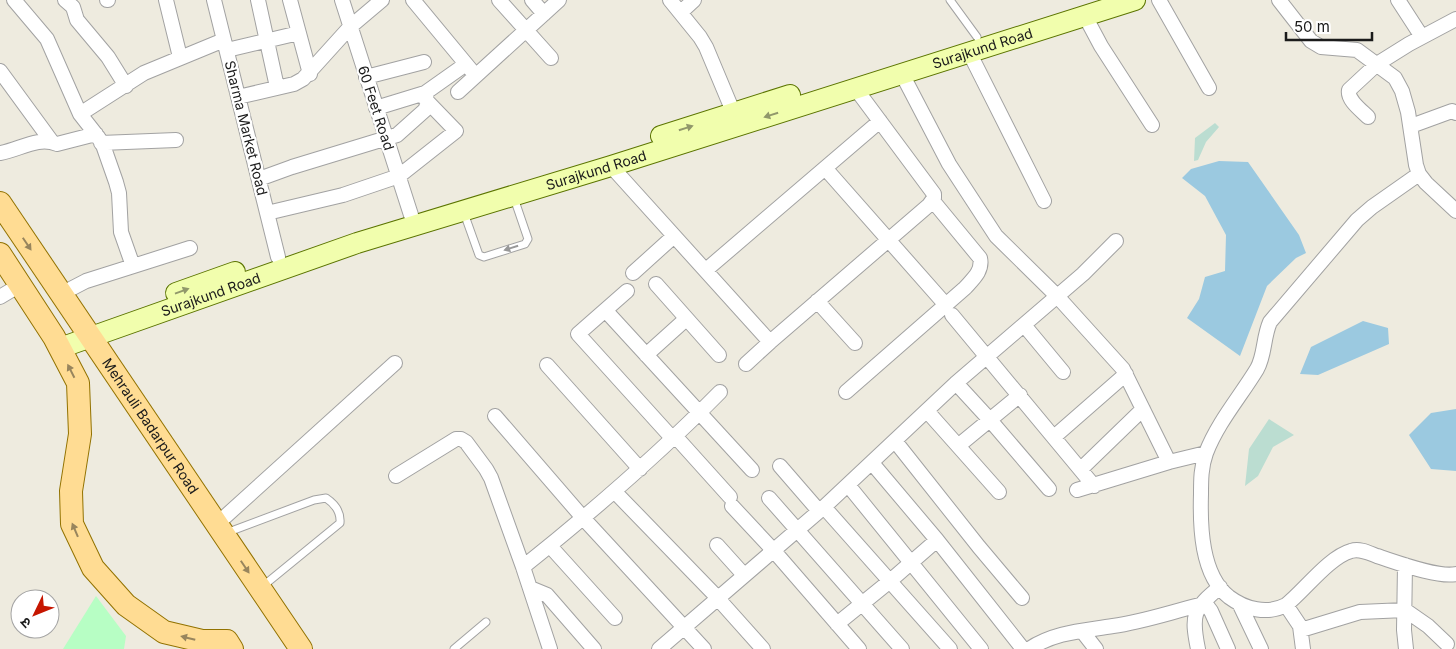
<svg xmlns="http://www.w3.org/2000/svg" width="1456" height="649" viewBox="0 0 1456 649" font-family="Inter,'Noto Sans Devanagari',sans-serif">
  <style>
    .wetland { fill: #bbddd1 }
    .park { fill: #b7fec4 }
    .water { fill: #9bc9e0 }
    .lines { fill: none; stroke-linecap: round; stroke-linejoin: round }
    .service-casing { stroke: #a2a2a2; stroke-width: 9 }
    .minor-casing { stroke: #a2a2a2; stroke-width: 16 }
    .secondary-casing { stroke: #5b7400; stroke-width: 22 }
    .primary-casing { stroke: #927200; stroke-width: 24 }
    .service { stroke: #fff; stroke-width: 7 }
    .minor { stroke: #fff; stroke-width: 14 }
    .secondary { stroke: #f1fead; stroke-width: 20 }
    .primary { stroke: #ffdc93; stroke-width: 22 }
    .oneway { fill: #91986b }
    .oneway2 { fill: #98855d }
    .oneway3 { fill: #989898 }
    .labels { text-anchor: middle; stroke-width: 4.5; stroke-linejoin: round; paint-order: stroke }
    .street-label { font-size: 14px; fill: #1b1b1b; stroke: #fff }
  </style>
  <rect width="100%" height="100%" fill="#eeebdf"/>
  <!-- wetland -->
  <path class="wetland" d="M1215 123 1219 127 1206 142 1198 160 1194 161 1195 138Z
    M1269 419 1294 435 1273 447 1258 476 1245 486 1249 449Z"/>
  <!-- park -->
  <path class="park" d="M96 596 126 636 124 649H63Z"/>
  <!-- water -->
  <path class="water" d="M1219 161 1248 162 1299 235 1306 253 1296 258 1267 286 1240 356 1187 318 1199 299 1205 277 1225 271 1226 235 1205 196 1182 178 1191 169Z
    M1363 321 1388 328 1389 344 1318 375 1300 374 1311 347Z
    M1456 409V471L1431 469 1409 435 1431 413Z"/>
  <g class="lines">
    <!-- service casing -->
    <g class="service-casing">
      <path id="service" d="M950 0 977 37
        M464 213 479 255 484 257 525 244 528 239 514 198
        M226 533 314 500 326 498C335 504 341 512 340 523L263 586
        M454 649 486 622"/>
    </g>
    <!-- minor casing -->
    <g class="minor-casing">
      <path id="minor" d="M14 0 47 39 80 114 98 137 103 145 116 182 119 193 121 232 133 266
        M65 0 73 7 77 20 108 57 126 86
        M107 0H108
        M166 0 180 57
        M214 0 278 257
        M258 0 277 87
        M290 0 310 74
        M342 0 411 215
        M413 0 471 70
        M499 0 551 58
        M532 0 544 14
        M670 0 700 37 706 47 737 121
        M1159 0 1209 88
        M1279 0 1311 41 1321 47 1357 50 1395 78 1402 91 1408 112 1416 165 1419 174 1426 183 1456 211
        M1398 0 1422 37
        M681 12 694 0
        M1085 16 1101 46 1152 125
        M227 50 299 33
        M969 52 1044 201
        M0 71 52 142
        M902 74 949 164 996 236 1057 296 1123 369 1169 462
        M366 77 424 62
        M458 92 559 0
        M238 97 294 84 303 79 350 27 382 0
        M376 108 425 93 466 64
        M80 114 144 73 224 40
        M1368 117C1361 110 1347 100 1349 90L1377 64 1409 44 1456 19
        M1411 126 1452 111 1456 113
        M101 143 176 140
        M0 153C19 150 38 136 57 144L96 134
        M611 166 770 342 929 205 934 198V194L856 89
        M825 168 945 304
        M1419 174 1372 207 1357 220 1270 322C1263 338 1265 355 1257 369 1240 397 1218 422 1206 453 1201 467 1201 480 1201 494 1200 526 1201 575 1229 597 1245 609 1267 615 1286 605 1304 591 1329 557 1351 551 1360 548 1369 553 1377 556 1396 562 1438 578 1456 574
        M259 179 292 167 397 135 425 110 427 105 426 94
        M267 213 343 195 399 176 456 131 426 100
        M706 270 880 121
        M633 273 674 236
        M656 284 719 355
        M627 291 578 334 673 439
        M61 294 86 281 190 248
        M0 297 20 285
        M817 301 855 343
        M606 311 752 470
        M952 315 1094 486
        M1024 325 1063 372
        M646 355 686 319
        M746 364 770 342
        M547 365 640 469
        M956 383 990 420 1049 489
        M846 392 965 288C973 279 983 271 980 258L933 201
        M927 411 999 492
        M495 416 584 519 704 649
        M676 437 730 497
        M1054 437 1126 374
        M895 441 979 547 1022 598
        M958 446 1020 395
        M872 463 937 540 1023 649
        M780 466 819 511
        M1081 469 1143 409
        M396 476 456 439H461L466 442 486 469 491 478 523 567 550 649
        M848 485 981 649
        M1077 490 1169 462 1206 453
        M615 492 713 593 763 649
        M769 498 902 649
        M732 506 774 551 859 649
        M824 507 950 649
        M217 524 395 363
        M717 545 744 575
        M550 546 615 618
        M1405 565 1404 630 1406 649
        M523 567C592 512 658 455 720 392
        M530 588 547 595 594 649
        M1239 603 1261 649
        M1286 605 1300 626 1303 649
        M837 624 890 581 937 540
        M1301 630 1360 612 1405 610 1428 626 1447 644
        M1082 631 1096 649
        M659 649 824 507 956 383 1083 274 1116 241
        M1029 649C1055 632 1083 631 1113 626 1142 622 1171 612 1200 605L1208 607 1211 611 1228 649
        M1198 649C1191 615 1193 609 1220 587"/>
    </g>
    <!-- secondary casing -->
    <g class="secondary-casing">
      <g id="secondary">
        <path d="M661 136 790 95"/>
        <path d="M176 293 235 272"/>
        <path id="s1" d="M60 348 357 243 611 166 1135 0"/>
      </g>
    </g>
    <!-- primary casing -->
    <g class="primary-casing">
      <g id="primary">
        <path id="s2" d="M0 203 301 649"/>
        <path d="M0 254 54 337 78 383 80 434 71 491 72 524 93 568 126 605 164 632 202 641H227L232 649"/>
      </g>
    </g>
    <!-- service -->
    <use href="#service" class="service"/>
    <!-- minor -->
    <use href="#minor" class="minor"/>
    <!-- secondary -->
    <use href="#secondary" class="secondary"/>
    <!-- primary -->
    <use href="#primary" class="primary"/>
  </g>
  <!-- one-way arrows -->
  <defs><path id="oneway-solid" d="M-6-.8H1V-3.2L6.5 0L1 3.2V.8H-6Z" transform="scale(1.25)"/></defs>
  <g class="oneway">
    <use href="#oneway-solid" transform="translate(771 115) rotate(162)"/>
    <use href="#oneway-solid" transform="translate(686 128) rotate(-18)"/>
    <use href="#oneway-solid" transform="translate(182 291) rotate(-20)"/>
  </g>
  <g class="oneway2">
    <use href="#oneway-solid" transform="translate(27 244) rotate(56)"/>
    <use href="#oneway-solid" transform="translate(71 371) rotate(-117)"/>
    <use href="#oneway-solid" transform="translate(75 530) rotate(-113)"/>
    <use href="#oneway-solid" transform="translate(245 567) rotate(56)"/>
    <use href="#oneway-solid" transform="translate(188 638) rotate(-166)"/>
  </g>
  <use class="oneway3" href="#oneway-solid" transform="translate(511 248) rotate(162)"/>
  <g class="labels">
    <!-- street labels -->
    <g class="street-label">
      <text dy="5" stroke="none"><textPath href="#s1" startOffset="970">Surajkund Road</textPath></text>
      <text transform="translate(376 108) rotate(72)" y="5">60 Feet Road</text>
      <text transform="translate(246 128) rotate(76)" y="5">Sharma Market Road</text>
      <text dy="5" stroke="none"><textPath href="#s1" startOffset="565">Surajkund Road</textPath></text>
      <text dy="5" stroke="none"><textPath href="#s1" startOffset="160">Surajkund Road</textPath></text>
      <text dy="5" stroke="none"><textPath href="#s2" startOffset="269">Mehrauli Badarpur Road</textPath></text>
    </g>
  </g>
  <!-- north arrow -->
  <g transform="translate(35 614) rotate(227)"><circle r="24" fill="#ffffff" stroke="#a4a4a4"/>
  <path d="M0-4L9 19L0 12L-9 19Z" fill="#c61600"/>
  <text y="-8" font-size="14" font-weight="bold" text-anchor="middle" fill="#1b1b1b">उ</text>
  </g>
  <!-- scale -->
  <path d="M1286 32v8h86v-8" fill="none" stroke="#1b1b1b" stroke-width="2.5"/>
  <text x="1294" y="32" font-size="15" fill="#1b1b1b" stroke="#ffffff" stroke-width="4" paint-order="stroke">50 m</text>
</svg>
